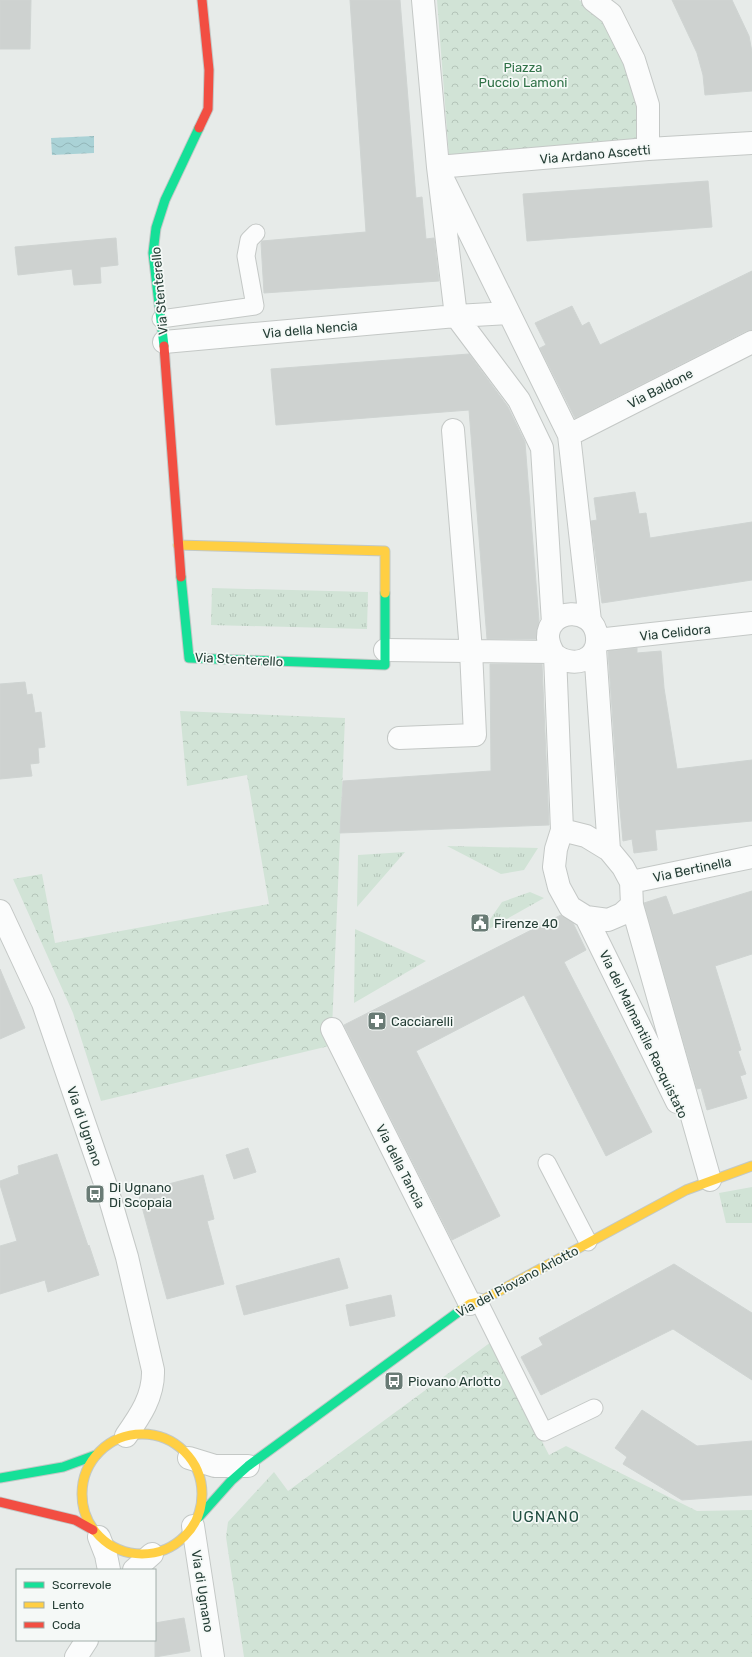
<svg xmlns="http://www.w3.org/2000/svg" width="752" height="1657" viewBox="0 0 752 1657" font-family="Rubik,sans-serif">
  <style>
    .grass { fill: url(#grass-tufts) }
    .forest { fill: url(#forest-crowns) }
    .water { fill: url(#water-waves) }
    .building { fill: #ced2d0; stroke: #cfd4d2 }
    .lines { fill: none; stroke-linecap: round; stroke-linejoin: round }
    .lane-casing { stroke: #c4c8c6; stroke-width: 19 }
    .street-casing { stroke: #c4c8c6; stroke-width: 24 }
    .fast-casing { stroke: #c2c8c6; stroke-width: 11 }
    .slow-casing { stroke: #c2c8c6; stroke-width: 11 }
    .jam-casing { stroke: #c2c8c6; stroke-width: 11 }
    .lane { stroke: #fbfcfc; stroke-width: 17 }
    .street { stroke: #fbfcfc; stroke-width: 22 }
    .fast { stroke: #16e098; stroke-width: 9 }
    .slow { stroke: #ffcf43; stroke-width: 9 }
    .jam { stroke: #f24e42; stroke-width: 9 }
    .labels { text-anchor: middle; stroke-width: 3.5; stroke-linejoin: round; paint-order: stroke }
    .park-label { font-size: 13px; fill: #317248; stroke: #f5f9f7 }
    .street-label { font-size: 13px; fill: #253e36; stroke: #f5f9f7 }
    .poi-label { font-size: 13px; fill: #253e36; stroke: #f5f9f7; text-anchor: start }
    .quarter-label { font-size: 15px; letter-spacing: 1px; fill: #224f42; stroke: #f5f9f7 }
  </style>
  <defs>
    <pattern id="grass-tufts" width="24" height="20" patternUnits="userSpaceOnUse"><rect width="24" height="20" fill="#d1e3d6"/><path d="M3 7l-1-3M5 7V3M7 7l1-3M15 17l-1-3M17 17v-4M19 17l1-3" fill="none" stroke="#b3c4b8"/></pattern>
    <pattern id="forest-crowns" width="20" height="18" patternUnits="userSpaceOnUse"><rect width="20" height="18" fill="#d1e3d6"/><path d="M2 6a3 3 0 1 1 6 0M12 15a3 3 0 1 1 6 0" fill="none" stroke="#b3c4b8"/></pattern>
    <pattern id="water-waves" width="16" height="10" patternUnits="userSpaceOnUse"><rect width="16" height="10" fill="#aad2d6"/><path d="M0 5q4-4 8 0t8 0" fill="none" stroke="#92b5b8"/></pattern>
  </defs>
  <rect width="100%" height="100%" fill="#e7ebe9"/>
  <!-- grass -->
  <path class="grass" d="M212 588 368 592 367 629 211 625Z
    M447 846 538 848 524 870 501 874Z
    M405 852 357 907 358 855Z
    M530 892 544 898 480 934 502 902Z
    M355 929 426 961 354 1003Z
    M752 1187V1223H726L719 1193Z"/>
  <!-- forest -->
  <path class="forest" d="M437 0H579L598 14 621 46 632 78 641 139 449 156Z
    M180 711 345 718 332 1029 329 1046 101 1101 73 1013 13 879 42 874 55 943 269 904 247 775 187 786Z
    M491 1342 549 1455 566 1446 697 1511 752 1510V1657H244L226 1537 228 1522 274 1472 288 1491Z"/>
  <!-- water -->
  <path class="water" d="M94 136V153L52 155 51 138Z"/>
  <!-- building -->
  <path class="building" d="M0 0H31L30 49H0Z
    M350 0H400L416 198 422 197 426 239 434 238 439 281 264 293 261 243 262 241 366 232Z
    M672 0H732L749 36 752 52V91L705 95 703 75 697 53Z
    M708 181 712 227 527 241 523 194Z
    M116 238 118 265 100 267 101 283 74 285 72 269 18 275 15 247Z
    M752 271V330L746 331 575 418 540 348 546 345 535 323 572 306 582 326 589 322 600 345Z
    M469 354 508 407 525 442 539 621 536 639H487L469 410 276 425 271 369Z
    M635 492 639 514 646 513 650 538 752 522V580L602 603 591 521 597 520 594 498Z
    M637 648V653L661 651 664 688 677 769 752 760V821L655 830 657 850 634 853 632 839 623 841 616 767 608 651Z
    M490 664H542L549 825 340 833 343 781 491 771Z
    M25 682 27 695 32 694 35 713 41 712 45 747 38 748 39 763 30 764 32 776 0 779V684Z
    M752 891V954L715 966 741 1050 738 1051 746 1074 740 1076 747 1098 707 1110 701 1088 697 1089 644 903 666 896 673 915Z
    M561 915 573 923 586 950 564 962 652 1132 606 1156 524 995 416 1051 500 1216 452 1240 344 1025Z
    M0 969 25 1028 0 1039Z
    M248 1148 256 1172 234 1179 226 1155Z
    M57 1154 88 1246 89 1245 99 1275 48 1292 45 1280 0 1294V1246L17 1241 0 1185V1181L19 1174 18 1166Z
    M203 1175 214 1219 207 1221 224 1284 167 1299 138 1192Z
    M339 1258 348 1288 244 1315 236 1286Z
    M674 1264 752 1313V1380L673 1329 541 1395 521 1357 543 1345 539 1338Z
    M391 1295 395 1316 350 1326 346 1305Z
    M642 1410 697 1446 752 1441V1495L682 1500 623 1464 627 1457 615 1448Z
    M184 1618 190 1651 155 1657V1623Z"/>
  <g class="lines">
    <!-- lane casing -->
    <g class="lane-casing">
      <path id="lane" d="M161 319 255 306 246 256 249 240 256 233
        M547 1163 588 1242
        M479 1302 544 1432 594 1408"/>
    </g>
    <!-- street casing -->
    <g class="street-casing">
      <path id="street" d="M423 0 438 167 456 316 519 400 542 448 553 623
        M593 0 611 14 634 60 648 105V149
        M438 167 648 149 752 143
        M445 183 569 435 590 621
        M164 342 456 316 509 313
        M569 435 752 342
        M597 640 752 623
        M595 649 609 850
        M385 650 552 652
        M555 655C572 668 599 662 597 637 594 605 547 608 548 638 549 645 551 650 555 655L562 830
        M399 738 475 735 471 651 453 430
        M631 882 752 857
        M632 905 622 914 608 920 586 917 570 907 559 887 554 867 556 849 562 830 586 836 609 850 623 867 631 882 632 905 710 1180
        M0 911 43 1003 107 1189 127 1257 153 1370C154 1396 140 1416 126 1436
        M586 917 677 1102
        M332 1029 470 1304
        M189 1458 215 1466H248
        M193 1526 213 1657
        M99 1537 106 1555 109 1570
        M134 1570 152 1554
        M76 1657 87 1640"/>
    </g>
    <!-- fast casing -->
    <g class="fast-casing">
      <path id="fast" d="M164 346 153 253 156 228 165 200 199 128
        M181 577 189 658 385 665V593
        M0 1478 63 1467 96 1455
        M198 1518 231 1481 248 1466 461 1310"/>
    </g>
    <!-- slow casing -->
    <g class="slow-casing">
      <path id="slow" d="M178 545 385 551V593
        M461 1310 470 1304 479 1302 686 1190 752 1166
        M82 1494a60 60 0 1 1 120 0a60 60 0 1 1-120 0Z"/>
    </g>
    <!-- jam casing -->
    <g class="jam-casing">
      <path id="jam" d="M199 128 208 109 209 70 202 0
        M164 346 181 577
        M0 1502 75 1520 93 1530"/>
    </g>
    <!-- lane -->
    <use href="#lane" class="lane"/>
    <!-- street -->
    <use href="#street" class="street"/>
    <!-- fast -->
    <use href="#fast" class="fast"/>
    <!-- slow -->
    <use href="#slow" class="slow"/>
    <!-- jam -->
    <use href="#jam" class="jam"/>
  </g>
  <!-- icons -->
  <defs>
    <g id="civic-square" transform="scale(1)"><rect x="-9" y="-9" width="18" height="18" rx="4" fill="#697b75" stroke="#f5f9f7"/><path d="M-.6-6.5H3V-4.5H.6V-3L4-1V1h2V6H-6V1h2V-1L-.6-3ZM-1.2 2.5V6h2.4V2.5Z" fill="#fff"/></g>
    <g id="pharmacy-square" transform="scale(1)"><rect x="-9" y="-9" width="18" height="18" rx="4" fill="#697b75" stroke="#f5f9f7"/><path d="M-2-6h4v4h4v4h-4v4h-4v-4h-4v-4h4Z" fill="#fff"/></g>
    <g id="bus-square" transform="scale(1)"><rect x="-9" y="-9" width="18" height="18" rx="4" fill="#697b75" stroke="#f5f9f7"/><path d="M-5-6H5V4H4V6H2V4H-2V6H-4V4H-5ZM-3.5-4V0h7V-4ZM-3.5 1.2v1.5H-2V1.2ZM2 1.2v1.5H3.5V1.2Z" fill="#fff"/></g>
  </defs>
  <g fill-rule="evenodd">
    <use href="#civic-square" x="480" y="923"/>
    <use href="#pharmacy-square" x="377" y="1021"/>
    <use href="#bus-square" x="95" y="1194"/>
    <use href="#bus-square" x="394" y="1381"/>
  </g>
  <g class="labels">
    <!-- park labels -->
    <g class="park-label">
      <text x="523" y="72">Piazza<tspan x="523" dy="15">Puccio Lamoni</tspan></text>
    </g>
    <!-- street labels -->
    <g class="street-label">
      <text transform="translate(595 154) rotate(-5)" y="5">Via Ardano Ascetti</text>
      <text transform="translate(159 291) rotate(-95)" y="5">Via Stenterello</text>
      <text transform="translate(310 329) rotate(-5)" y="5">Via della Nencia</text>
      <text transform="translate(660 388) rotate(-27)" y="5">Via Baldone</text>
      <text transform="translate(675 632) rotate(-6)" y="5">Via Celidora</text>
      <text transform="translate(239 659) rotate(3)" y="5">Via Stenterello</text>
      <text transform="translate(692 869) rotate(-12)" y="5">Via Bertinella</text>
      <text transform="translate(644 1034) rotate(64)" y="5">Via del Malmantile Racquistato</text>
      <text transform="translate(85 1126) rotate(71)" y="5">Via di Ugnano</text>
      <text transform="translate(401 1166) rotate(63)" y="5">Via della Tancia</text>
      <text transform="translate(517 1281) rotate(-28)" y="5">Via del Piovano Arlotto</text>
      <text transform="translate(203 1591) rotate(81)" y="5">Via di Ugnano</text>
    </g>
    <!-- poi labels -->
    <g class="poi-label">
      <text x="494" y="928">Firenze 40</text>
      <text x="391" y="1026">Cacciarelli</text>
      <text x="109" y="1192">Di Ugnano<tspan x="109" dy="15">Di Scopaia</tspan></text>
      <text x="408" y="1386">Piovano Arlotto</text>
    </g>
    <!-- quarter labels -->
    <g class="quarter-label">
      <text x="546" y="1522">UGNANO</text>
    </g>
  </g>
  <!-- legend -->
  <rect x="16" y="1569" width="140" height="72" fill="#f5f9f7" stroke="#a2aeaa"/>
  <rect x="24" y="1582" width="20" height="6" fill="#16e098" stroke="#a2aeaa"/>
  <text x="52" y="1589" font-size="12" fill="#253e36">Scorrevole</text>
  <rect x="24" y="1602" width="20" height="6" fill="#ffcf43" stroke="#a2aeaa"/>
  <text x="52" y="1609" font-size="12" fill="#253e36">Lento</text>
  <rect x="24" y="1622" width="20" height="6" fill="#f24e42" stroke="#a2aeaa"/>
  <text x="52" y="1629" font-size="12" fill="#253e36">Coda</text>
</svg>
